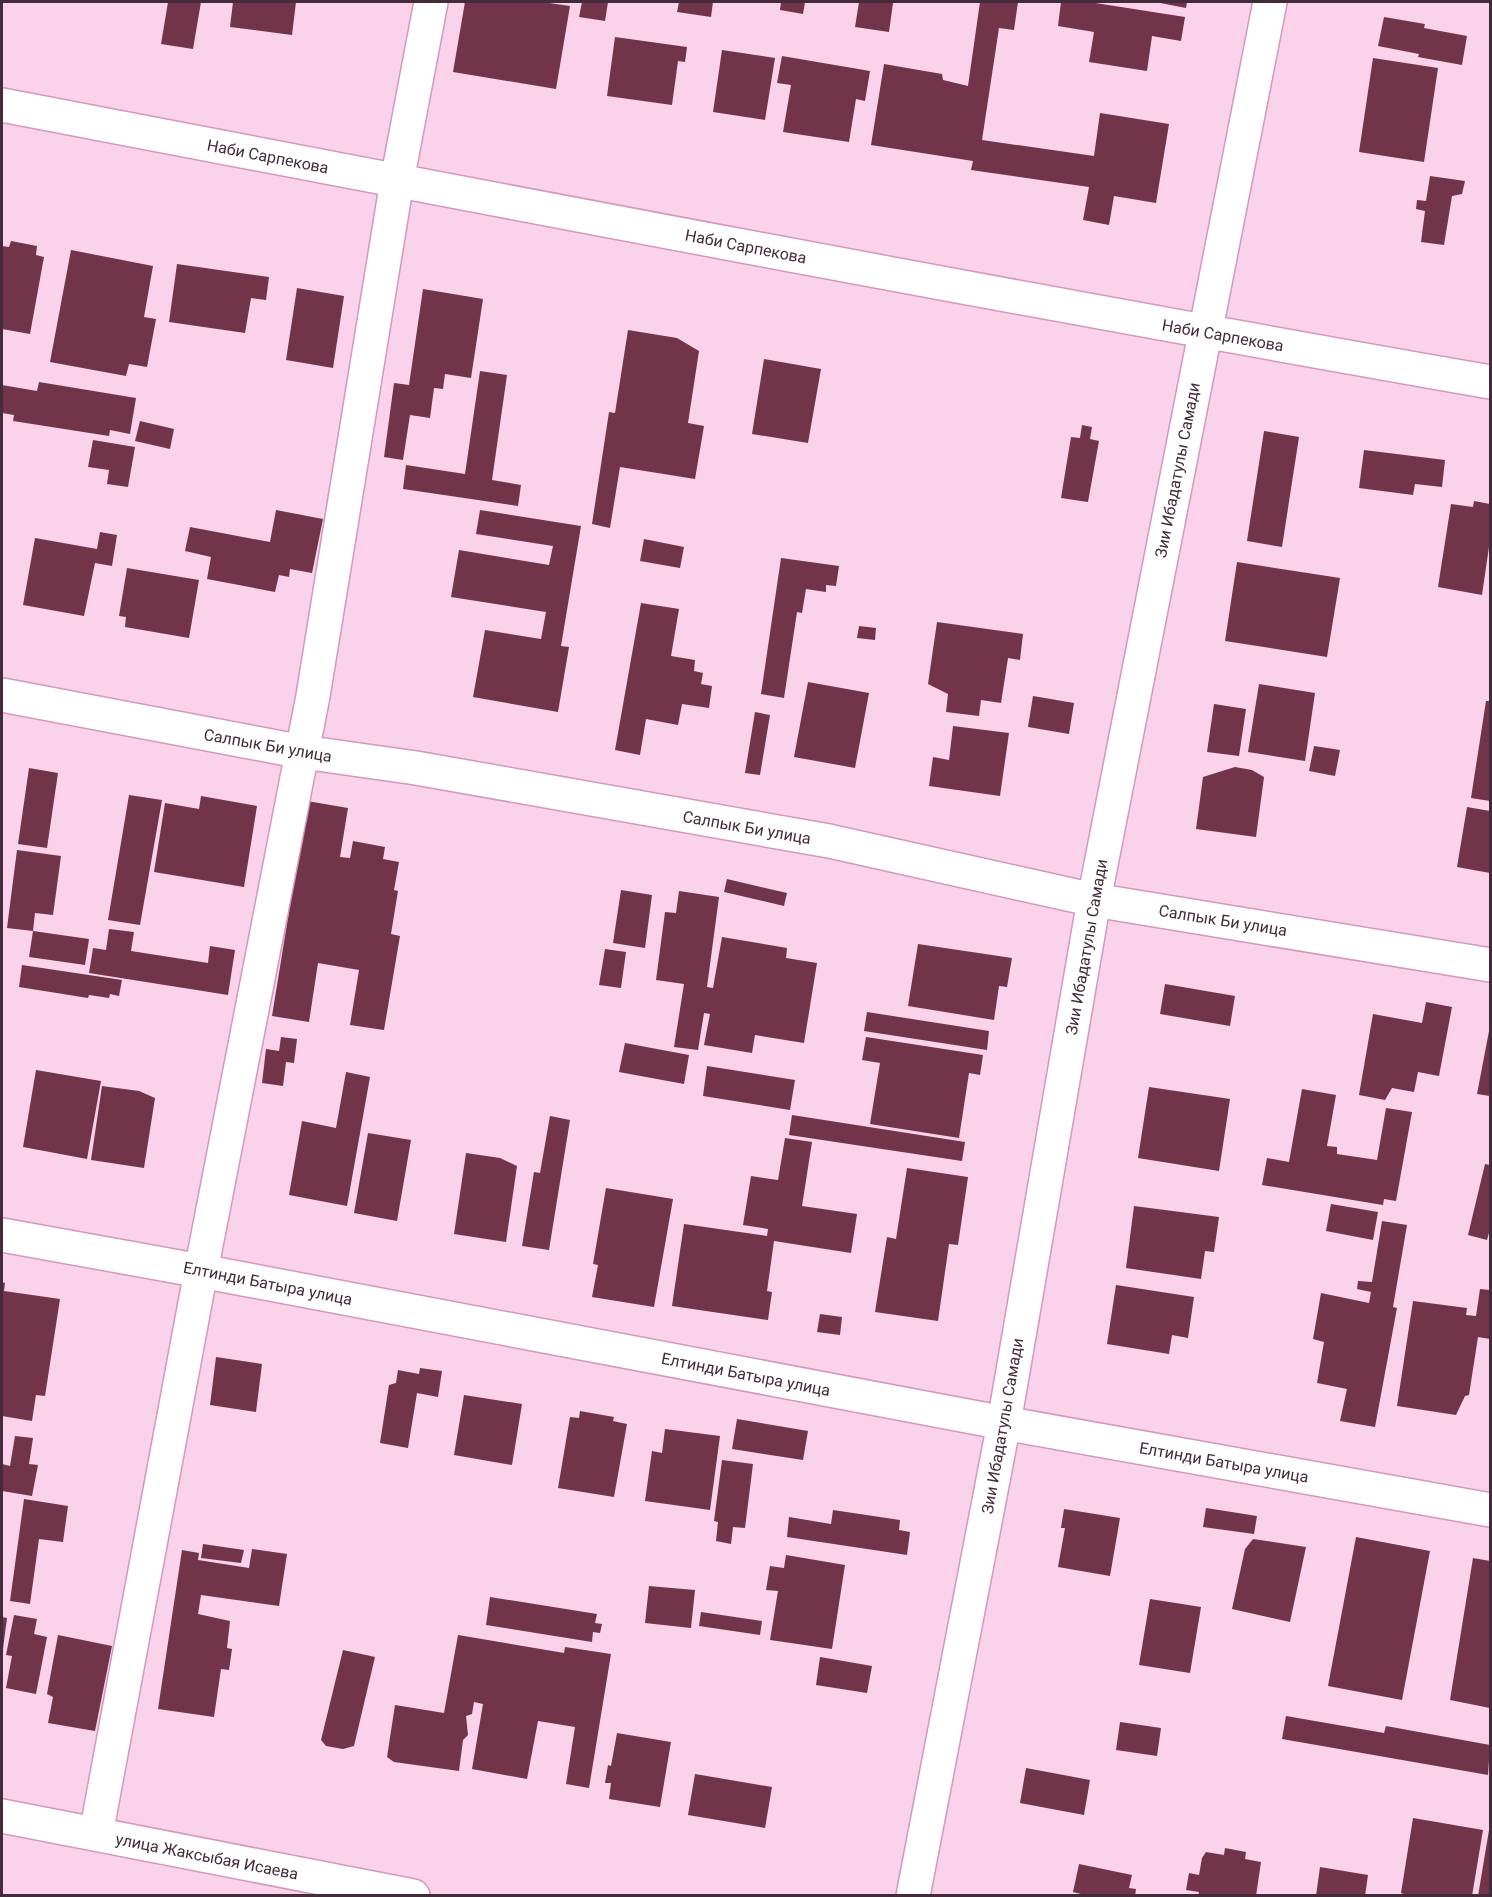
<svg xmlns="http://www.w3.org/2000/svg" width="1492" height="1897" viewBox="0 0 1492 1897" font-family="Roboto,sans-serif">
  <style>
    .building { fill: #713448 }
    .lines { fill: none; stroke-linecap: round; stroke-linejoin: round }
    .minor-casing { stroke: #d497bd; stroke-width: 36 }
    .tertiary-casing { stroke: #d497bd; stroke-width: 36 }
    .minor { stroke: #fff; stroke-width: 33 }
    .tertiary { stroke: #fff; stroke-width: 33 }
    .labels { text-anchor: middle; stroke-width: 6; stroke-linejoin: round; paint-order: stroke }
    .street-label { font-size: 16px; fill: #442b3b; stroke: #fff }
  </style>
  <rect width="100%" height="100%" fill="#fad3eb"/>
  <!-- building -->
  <path class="building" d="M168 2H201L193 49 161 44Z
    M233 2H296L292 35 230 27Z
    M465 2H542L570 6 556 89 453 72Z
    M582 2H608L605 21 579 17Z
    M679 2H713L711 17 677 12Z
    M781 2H805L803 14 780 10Z
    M859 2 893 3 889 32 855 27Z
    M980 2H1018L1014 30 999 28 982 140 1094 156 1100 113 1169 124 1156 203 1114 196 1109 225 1083 220 1089 187 971 170 973 161 871 145 884 64 942 74 943 80 968 86Z
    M1061 2H1089L1185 17 1181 41 1152 36 1147 71 1089 62 1094 32 1058 26Z
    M1155 2H1187L1186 8Z
    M1384 17 1425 24 1424 28 1467 36 1462 65 1418 57 1419 54 1378 46Z
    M615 37 687 47 685 62 678 61 672 105 607 96Z
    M722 50 775 58 765 120 713 112Z
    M782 56 870 71 865 101 856 99 849 142 783 132 791 85 777 83Z
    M1373 58 1438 68 1424 162 1359 152Z
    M1430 176 1465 181 1462 194 1452 196 1444 245 1421 242 1425 211 1416 209 1417 200 1426 201Z
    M11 241 37 246 36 255 44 257 30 334 2 329V246L9 247Z
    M71 250 153 266 144 317 156 319 147 367 129 364 126 376 50 362Z
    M177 264 269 277 266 300 251 298 245 333 169 322Z
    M297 288 344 296 333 368 286 360Z
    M423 289 483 299 471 378 445 374 443 389 434 388 430 418 410 415 403 460 384 457 394 383 409 385Z
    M628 330 677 338 699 351 688 423 704 426 695 479 620 467 610 528 592 524 609 412 615 413Z
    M764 359 821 369 808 443 752 434Z
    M480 371 507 375 492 480 521 485 518 506 403 489 406 465 465 474Z
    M39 382 136 398 130 434 110 430 109 436 13 421 14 415 2 413V385L37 391Z
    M140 421 174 429 170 449 135 441Z
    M1082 425 1092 427 1090 439 1099 441 1088 502 1061 498 1071 437 1080 438Z
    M1264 431 1299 437 1282 547 1247 541Z
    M93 440 135 447 128 487 107 484 109 470 88 467Z
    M1364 450 1445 460 1442 487 1415 484 1413 495 1359 488Z
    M1474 501 1490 504V540L1482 595 1438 587 1451 504 1473 507Z
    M276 510 323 519 312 573 290 569 289 577 279 575 275 592 207 579 211 557 185 551 190 527 270 542Z
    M480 510 581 526 561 646 569 647 558 712 473 697 485 630 541 639 546 612 451 597 459 550 549 565 553 546 476 534Z
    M100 532 117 535 112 566 95 563 84 616 23 605 35 538 97 549Z
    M644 539 684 547 680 568 640 561Z
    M781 558 839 566 836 586 826 585V592L806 589 802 613 797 612 784 698 761 694Z
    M1237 562 1340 578 1327 657 1225 641Z
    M127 568 199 580 189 638 125 627 126 617 119 616Z
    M641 603 679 609 671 656 695 660 694 671 703 673 701 684 712 686 709 708 682 704 678 725 646 719 640 755 615 750Z
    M937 622 1023 634 1020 660 1008 658 1001 703 981 700 979 716 946 712 948 694 928 684Z
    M859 626 876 628 875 640 857 638Z
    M808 682 869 693 855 768 794 757Z
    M1259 684 1315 693 1305 761 1248 752Z
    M1033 696 1074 703 1069 734 1028 727Z
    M1486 701H1490V801L1471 798Z
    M1214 704 1246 709 1239 756 1207 752Z
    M755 712 770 715 760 775 745 773Z
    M953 726 1009 733 1000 796 929 786 933 757 949 760Z
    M1314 746 1340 750 1335 776 1309 771Z
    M1235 767 1252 770 1264 777 1256 837 1196 829 1203 777Z
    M29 768 58 773 47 848 18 844Z
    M129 795 162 800 140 925 108 920Z
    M201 796 257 806 244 887 154 872 165 803 199 809Z
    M307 801 348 808 340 857 350 858 353 841 385 847 383 859 399 862 394 890 398 891 391 934 400 936 384 1030 350 1025 359 970 318 963 309 1022 272 1016Z
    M1467 807 1490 811V873L1457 867Z
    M17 850 61 856 53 915 35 913 33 931 7 928Z
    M727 879 787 893 784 906 724 892Z
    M621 890 652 895 645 948 613 943Z
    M679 891 719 897 707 987 713 988 722 937 787 948 786 958 817 963 804 1043 755 1035 752 1053 704 1045 710 1014 704 1013 698 1050 674 1047 684 984 656 980 665 912 676 913Z
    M109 929 134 932 131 951 208 963 210 946 235 950 228 995 89 973 93 948 106 950Z
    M33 931 89 939 85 965 29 957Z
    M918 944 1012 958 1007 987 999 986 994 1020 908 1006Z
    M605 949 626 952 621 988 599 985Z
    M22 965 122 980 119 996 110 994 109 998 89 995 88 998 19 987Z
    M1165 984 1235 996 1230 1026 1160 1014Z
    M1426 1002 1452 1007 1439 1076 1418 1072 1414 1092 1392 1088 1385 1100 1359 1095 1373 1014 1422 1023Z
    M867 1012 989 1031 987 1050 864 1031Z
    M1489 1031H1490V1096L1477 1094Z
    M281 1037 297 1039 294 1063 286 1062 283 1086 262 1083 266 1049 279 1051Z
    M866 1037 983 1055 980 1075 969 1073 959 1138 870 1124 880 1063 862 1060Z
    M625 1043 689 1055 684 1084 619 1072Z
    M707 1066 795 1080 790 1110 703 1096Z
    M36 1070 101 1081 87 1159 23 1147Z
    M346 1072 370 1077 347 1206 289 1195 302 1121 336 1128Z
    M102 1086 139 1091 155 1098 144 1168 91 1160Z
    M1149 1087 1230 1099 1219 1171 1138 1158Z
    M1302 1089 1336 1095 1327 1146 1337 1147V1154L1377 1160 1386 1108 1412 1112 1396 1201 1384 1199 1383 1205 1262 1185 1267 1158 1289 1162Z
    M792 1115 965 1142 962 1161 789 1135Z
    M550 1116 570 1120 549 1250 522 1246 534 1172 540 1173Z
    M368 1133 411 1140 397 1221 354 1213Z
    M785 1138 812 1142 802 1206 857 1214 851 1253 774 1241 767 1291 772 1292 768 1320 672 1306 684 1224 767 1236 768 1229 743 1225 751 1176 778 1180Z
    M466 1153 500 1158 517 1166 506 1242 454 1234Z
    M1485 1164 1490 1165V1229L1487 1240 1468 1235Z
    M907 1168 968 1177 958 1245 949 1244 938 1321 875 1312 887 1237 896 1239Z
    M606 1188 673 1199 654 1307 592 1297 598 1265 593 1264Z
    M1331 1204 1378 1212 1373 1240 1326 1231Z
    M1134 1206 1219 1217 1214 1252 1205 1251 1201 1279 1126 1268Z
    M1382 1221 1407 1225 1393 1307 1397 1308 1375 1427 1340 1421 1347 1389 1317 1383 1324 1342 1313 1339 1321 1293 1369 1303 1371 1292 1357 1289 1358 1281 1372 1282Z
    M2 1282 5 1283 4 1291 60 1299 45 1396 36 1395 32 1421 2 1416Z
    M1116 1285 1194 1297 1188 1338 1172 1335 1169 1354 1107 1344Z
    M1480 1289 1490 1290V1339L1478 1337 1469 1395 1465 1396 1456 1415 1397 1406 1413 1301 1467 1308 1466 1315 1476 1316Z
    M820 1314 842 1317 840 1335 817 1332Z
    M216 1357 262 1364 256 1412 210 1405Z
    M420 1368 442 1371 438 1397 417 1393 408 1448 380 1443 389 1385 396 1383 398 1370 419 1374Z
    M464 1395 522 1404 512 1465 454 1455Z
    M580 1411 614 1417 613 1421 627 1424 614 1497 558 1488 570 1417 579 1418Z
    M737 1419 808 1431 803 1460 732 1449Z
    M665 1429 720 1436 710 1510 645 1501 652 1451 662 1453Z
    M15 1436 33 1438 29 1464 38 1465 32 1496 2 1491V1464L10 1466Z
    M722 1460 753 1464 745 1528 733 1527 731 1544 716 1541 718 1522 714 1521Z
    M24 1499 68 1506 63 1542 39 1539 30 1604 10 1601Z
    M1206 1508 1257 1516 1254 1534 1203 1527Z
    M1064 1509 1120 1518 1110 1576 1058 1567 1065 1528H1061Z
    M833 1510 900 1520 899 1530 910 1532 907 1555 787 1537 789 1517 831 1524Z
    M1356 1537 1430 1551 1402 1700 1328 1686Z
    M1253 1539 1306 1547 1290 1622 1232 1609 1245 1549Z
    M203 1544 244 1550 241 1563 201 1558Z
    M252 1549 287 1554 279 1606 201 1595 198 1614 230 1621 227 1648 232 1649 229 1670 221 1669 214 1717 158 1709 182 1550 199 1553 198 1560 249 1568Z
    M786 1555 845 1565 832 1649 770 1640 778 1591 766 1590 770 1566 784 1568Z
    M1473 1558 1490 1561V1708L1450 1700Z
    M649 1586 695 1590 691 1628 645 1623Z
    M490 1597 597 1614 595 1623 602 1624 600 1633 593 1632 592 1642 486 1625Z
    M1150 1599 1201 1607 1190 1673 1139 1665Z
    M701 1612 762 1621 760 1635 699 1626Z
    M14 1615 37 1619 34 1634 47 1637 36 1694 6 1688 12 1656 6 1655Z
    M2 1617 7 1618 3 1649H2Z
    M58 1635 112 1646 95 1731 48 1723 53 1697 47 1694Z
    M458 1635 564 1653 565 1647 611 1654 589 1788 566 1784 575 1727 538 1721 527 1779 472 1769 483 1704 474 1702 472 1714 466 1716 468 1735 463 1740 459 1771 394 1762 387 1757 395 1705 444 1713Z
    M343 1650 375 1657 354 1746 343 1749 326 1746 321 1740Z
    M820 1657 872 1666 867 1693 816 1685Z
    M1286 1716 1384 1733 1386 1726 1490 1745 1488 1775 1282 1739Z
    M1120 1722 1161 1728 1157 1756 1116 1750Z
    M617 1733 671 1742 660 1807 609 1799 611 1783H605L608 1765 611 1766Z
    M1026 1768 1090 1780 1084 1815 1020 1803Z
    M695 1774 772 1787 765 1828 688 1815Z
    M1413 1818 1483 1830 1472 1896H1409L1401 1893Z
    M1489 1830 1490 1896H1478Z
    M1225 1848 1246 1852 1245 1859 1261 1862 1256 1896H1198L1199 1892 1186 1890 1189 1873 1199 1875 1202 1858 1206 1852 1224 1855Z
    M1079 1864 1132 1875 1129 1888 1136 1889 1135 1896H1089L1073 1892Z
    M1320 1867 1368 1875 1365 1896H1316Z"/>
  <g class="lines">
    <!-- minor casing -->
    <g class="minor-casing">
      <path id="minor" d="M2 695 303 752 416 768 829 841 1094 900 1490 965
        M2 1235 201 1271 1004 1423 1490 1510
        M96 1834 201 1271 313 696 397 181 431 2
        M913 1896 1004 1423 1094 900 1270 2"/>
    </g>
    <!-- tertiary casing -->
    <g class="tertiary-casing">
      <path id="tertiary" d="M2 105C497 200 993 295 1490 382
        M2 1816 413 1896"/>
    </g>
    <!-- minor -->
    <use href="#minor" class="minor"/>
    <!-- tertiary -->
    <use href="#tertiary" class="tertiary"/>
  </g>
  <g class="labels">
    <!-- street labels -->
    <g class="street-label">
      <text transform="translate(268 156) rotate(11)" y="6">Наби Сарпекова</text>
      <text transform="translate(746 246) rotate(11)" y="6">Наби Сарпекова</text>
      <text transform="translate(1223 335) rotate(10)" y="6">Наби Сарпекова</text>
      <text transform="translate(1177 470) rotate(-79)" y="6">Зии Ибадатулы Самади</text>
      <text transform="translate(268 745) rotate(10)" y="6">Салпык Би улица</text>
      <text transform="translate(747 827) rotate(10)" y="6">Салпык Би улица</text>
      <text transform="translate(1223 920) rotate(9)" y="6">Салпык Би улица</text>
      <text transform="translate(1086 947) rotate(-80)" y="6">Зии Ибадатулы Самади</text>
      <text transform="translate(268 1283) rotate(11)" y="6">Елтинди Батыра улица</text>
      <text transform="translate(746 1374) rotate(11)" y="6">Елтинди Батыра улица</text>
      <text transform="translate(1002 1426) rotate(-80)" y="6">Зии Ибадатулы Самади</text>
      <text transform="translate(1224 1462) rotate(10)" y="6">Елтинди Батыра улица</text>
      <text transform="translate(207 1856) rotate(11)" y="6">улица Жаксыбая Исаева</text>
    </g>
  </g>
  <!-- border -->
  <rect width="1492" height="1897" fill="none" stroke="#442b3b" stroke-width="6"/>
</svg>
